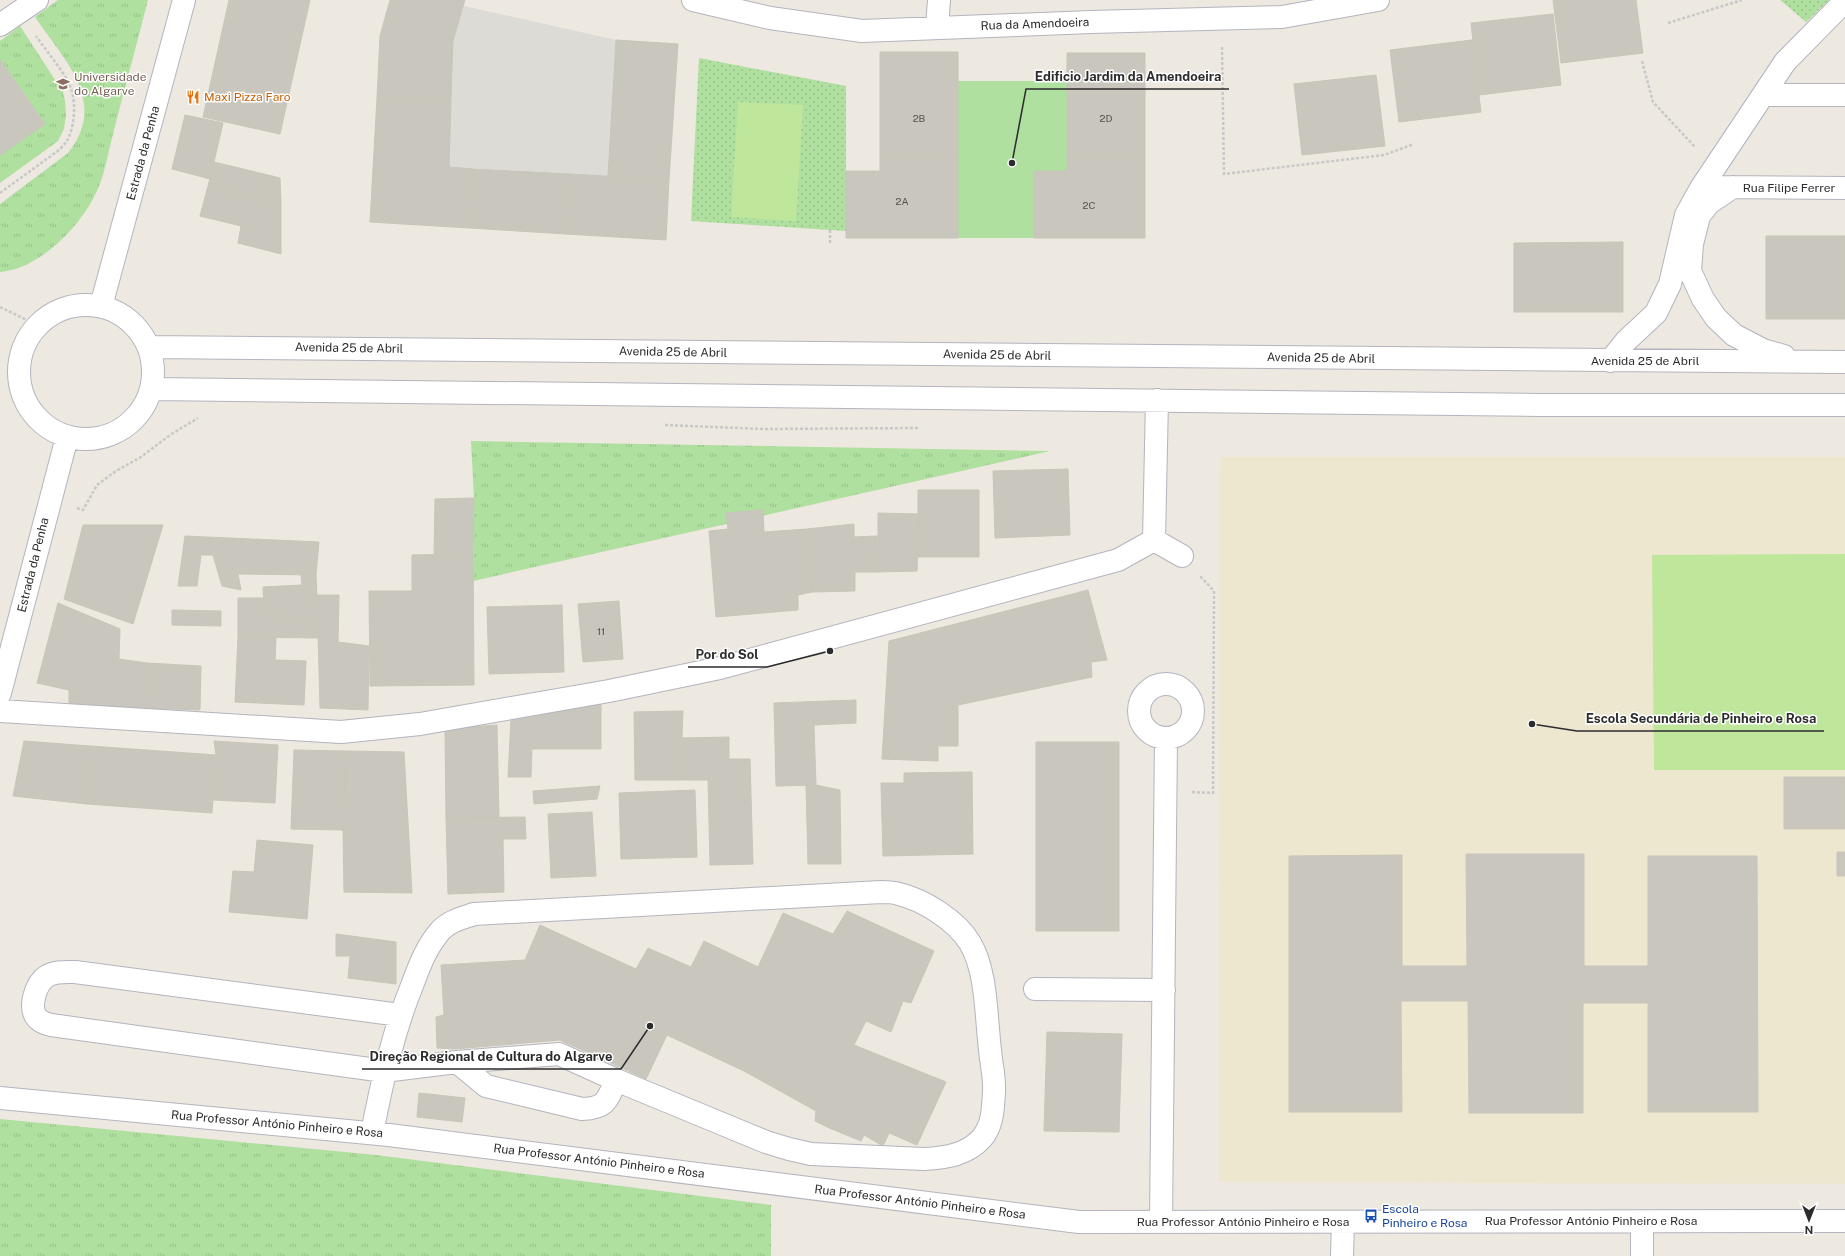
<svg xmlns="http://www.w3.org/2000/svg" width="1845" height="1256" viewBox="0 0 1845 1256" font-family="'Public Sans',sans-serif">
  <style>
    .education { fill: #ede7d0 }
    .grass { fill: url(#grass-tufts) }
    .park { fill: url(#park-dots) }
    .garden { fill: #afe09f }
    .pitch { fill: #bfe79c }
    .plaza { fill: #dddbd6 }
    .building { fill: #c9c6be; stroke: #c8c5b9 }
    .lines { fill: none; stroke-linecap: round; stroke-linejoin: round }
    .minor-casing { stroke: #b3b4bf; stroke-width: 24 }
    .path { stroke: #c8c8c8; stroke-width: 2.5; stroke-dasharray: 3 2; stroke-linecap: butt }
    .minor { stroke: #fff; stroke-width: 22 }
    .labels { text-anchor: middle; stroke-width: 3; stroke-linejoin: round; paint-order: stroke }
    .number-label { font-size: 10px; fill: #535250 }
    .street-label { font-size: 12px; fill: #2c2c2c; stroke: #fff }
    .education-label { font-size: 12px; fill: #785e54; stroke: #fff; text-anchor: start }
    .food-label { font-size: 12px; fill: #c56008; stroke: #fff; text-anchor: start }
    .transit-label { font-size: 12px; fill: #164399; stroke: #fff; text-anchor: start }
    .leader { fill: none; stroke: #2c2c2c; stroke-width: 1.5 }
    .callout-dot { fill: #2c2c2c; stroke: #fff; stroke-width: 1.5 }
    .callout-label { font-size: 13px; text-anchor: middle; font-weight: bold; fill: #2c2c2c; stroke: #fff; stroke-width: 3; stroke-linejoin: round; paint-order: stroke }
  </style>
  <defs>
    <pattern id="grass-tufts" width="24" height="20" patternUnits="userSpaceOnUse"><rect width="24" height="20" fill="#afe09f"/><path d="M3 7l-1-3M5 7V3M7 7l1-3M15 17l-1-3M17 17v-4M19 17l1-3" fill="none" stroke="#97c089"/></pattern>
    <pattern id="park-dots" width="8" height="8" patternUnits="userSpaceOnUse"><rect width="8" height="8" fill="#afe09f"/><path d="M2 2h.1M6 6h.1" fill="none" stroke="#97c089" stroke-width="1.8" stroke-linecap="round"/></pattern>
  </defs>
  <rect width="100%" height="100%" fill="#ede8e0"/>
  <!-- education -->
  <path class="education" d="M1220 457H1845V1184L1219 1182Z"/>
  <!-- grass -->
  <path class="grass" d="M58 0H148C137 43 125 87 114 130 108 152 105 177 94 197 77 230 38 269 0 272V204L68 153C109 102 64 60 35 17Z
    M20 26 63 92 65 101 66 115 64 129 58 141 0 183V155L45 124 0 60V41Z
    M471 441 1050 451 473 581 474 498Z
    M0 1119 376 1155 771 1205V1256H0Z"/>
  <!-- park -->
  <path class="park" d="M1780 0H1829L1806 22Z
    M699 58 846 86V231L691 221Z"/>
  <!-- garden -->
  <path class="garden" d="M958 81H1067V171H1034V238H958Z"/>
  <!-- pitch -->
  <path class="pitch" d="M738 102 803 105 796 221 731 217Z
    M1845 554V770H1654L1652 555Z"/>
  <!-- plaza -->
  <path class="plaza" d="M464 6 616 40 608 176 449 167 453 41Z"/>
  <!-- building -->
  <path class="building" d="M229 0H310L280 134 203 117Z
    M390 0H465L453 41 451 97 377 98 380 36Z
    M1553 0H1636L1643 53 1561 63Z
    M1553 14 1561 85 1479 95 1471 23Z
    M616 40 678 44 669 180 608 176Z
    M1472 40 1481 112 1399 122 1390 50Z
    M880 52H958V155H880Z
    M1067 53H1145V155H1067Z
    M0 60 45 124 0 155Z
    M1376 75 1385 146 1302 155 1294 84Z
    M451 97 449 167 474 169 470 228 370 222 377 98Z
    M185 115 223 123 210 179 172 169Z
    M880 155H958V238H846V171H880Z
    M1067 155H1145V238H1034V171H1067Z
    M214 162 268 175 262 199 208 186Z
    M474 169 570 174 566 234 470 228Z
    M570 174 669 180 666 240 566 234Z
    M268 175 280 178 281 203 262 199Z
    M208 186 281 203V254L238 243 241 226 200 216Z
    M1766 236H1845V319H1766Z
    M1623 242V312H1514V243Z
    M1068 469 1070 535 995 538 993 471Z
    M918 490H979V557H918Z
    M474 498 473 554 434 555 435 499Z
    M763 510 764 532 807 529 812 592 798 595V610L716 617 709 531 728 529 726 513Z
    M878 513 919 514 917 571 878 572Z
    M854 524V537L877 536 878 572H855V591L812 592 807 529Z
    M83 525H163L133 624 64 599Z
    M185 536 319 542 316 575 238 574 241 590 222 586 213 555H201L197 586H178Z
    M473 554 474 685 370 686 369 591H412V555Z
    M301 575H316L318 620 280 621 279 610 264 611 263 587 302 585Z
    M1088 590 1107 660 1091 662 1092 677 958 705V746H938V761L882 759 889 641Z
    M317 595H339L338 642 369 646 368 710 320 708Z
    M238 598H264V611L279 610 280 621 318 620V638L238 637Z
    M619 601 623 659 583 662 578 604Z
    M58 603 120 629 119 659 147 663 145 708 69 703V690L37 683Z
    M562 605 564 672 489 674 487 607Z
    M172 610 221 611V626L172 625Z
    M238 637 276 638 275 660 306 661 304 705 235 702Z
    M147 663 201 666 200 710 145 708Z
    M601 700V749H532L531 777H508L511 719Z
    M856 700V723L814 725 816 785 776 786 774 703Z
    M683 711 682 738 683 780H635L634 712Z
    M497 725 499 817 446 818 445 729Z
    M729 737V759H750L753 864 710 865 708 780H683L682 738Z
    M24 741 90 746 87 804 13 796Z
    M214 741 278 745 275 803 213 800 216 755Z
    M1036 742H1119V931H1036Z
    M90 746 216 755 212 813 87 804Z
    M294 750 346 751 343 830 291 829Z
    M346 751 404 752 412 893 344 892 343 830Z
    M972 772 973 854 883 856 881 783H904V773Z
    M1784 777H1845V829H1784Z
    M806 785H816L840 790 841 864H808Z
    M600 786 597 799 534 804 533 791Z
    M695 790 697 857 621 859 619 793Z
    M592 812 596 876 551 878 548 814Z
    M525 817 526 839H503L504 892 448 894 446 818Z
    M257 840 313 845 307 919 229 912 233 871 254 872Z
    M1837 852H1845V876H1837Z
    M1466 854H1584V966H1648V856H1757L1758 1112H1648V1003H1583V1113H1469L1468 1001H1401L1402 1112H1289V856L1402 855V966H1467Z
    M847 911 934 951 911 1003 903 1001 891 1032 866 1021 854 1045 946 1082 917 1145 889 1133 883 1146 864 1135 861 1141 827 1127 815 1121 816 1111 744 1071 667 1035 646 1079 560 1040 455 1049 437 1048 436 1017 444 1015 441 965 525 960 540 925 636 969 648 948 691 967 704 941 758 967 783 913 833 934Z
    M336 934 396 942V984L348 978 350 956H336Z
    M1047 1032 1122 1034 1119 1132 1044 1131Z
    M419 1093 465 1098 462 1122 417 1117Z"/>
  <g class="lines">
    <!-- minor casing -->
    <g class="minor-casing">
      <path id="minor" d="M693 0 770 18 862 31 1091 22 1282 17 1378 0
        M0 25 37 0
        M937 28 939 0
        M1764 95H1845
        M1720 187 1845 188
        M1733 187 1709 203 1699 216 1692 244 1690 271 1703 299 1716 318 1734 335 1763 350 1784 356
        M19 372a67 67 0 1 1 134 0a67 67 0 1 1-134 0Z
        M101 306 184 0
        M149 347 1845 362
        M1610 361 1626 341 1656 313 1670 284 1686 215 1701 188 1785 62 1845 1
        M152 389 1540 405H1845
        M1154 540 1157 400
        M1154 540 1182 556
        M1139 711a27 27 0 1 1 54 0a27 27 0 1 1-54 0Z
        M0 693 67 437
        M0 711 341 732 420 724 609 691 720 668 1118 560 1154 540
        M1035 989 1164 990
        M457 1062 486 1086 582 1109C606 1108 607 1101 616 1080
        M0 1098 389 1135 1079 1222 1845 1221
        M372 1133C382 1082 393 1032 413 983 420 964 427 946 441 930 450 921 462 918 474 914L881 892C887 892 893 892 899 894 924 900 957 921 970 943 987 971 986 1017 990 1050 991 1063 995 1078 994 1092 993 1108 993 1125 982 1138 967 1155 945 1158 924 1159L811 1154 789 1149 766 1142 616 1080 559 1054 457 1062 384 1071 51 1025C46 1024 41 1022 37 1018 28 1007 36 983 47 976 55 971 66 972 75 972L400 1015
        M1161 1222 1166 739
        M1642 1222V1256
        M1342 1256 1343 1222"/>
    </g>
    <!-- path -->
    <path class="path" d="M1668 23 1742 0
      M1222 47 1224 174 1384 155 1414 144
      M1642 61 1653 102 1695 147
      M0 193 59 150C62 147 65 144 67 141 75 126 77 99 69 84 61 67 46 51 36 36
      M830 230V245
      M0 307 37 325
      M665 425 764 429 920 428
      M77 508 83 510 97 485 116 471 141 457 170 435 198 418
      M1192 792 1213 793 1214 591 1200 576"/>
    <!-- minor -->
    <use href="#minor" class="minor"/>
  </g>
  <!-- icons -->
  <defs>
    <g id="university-bare" transform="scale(1.08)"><path d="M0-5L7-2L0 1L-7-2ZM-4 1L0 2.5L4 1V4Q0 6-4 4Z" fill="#8d6e63" stroke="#fff" stroke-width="2.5" paint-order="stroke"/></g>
    <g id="restaurant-bare" transform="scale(1.08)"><path d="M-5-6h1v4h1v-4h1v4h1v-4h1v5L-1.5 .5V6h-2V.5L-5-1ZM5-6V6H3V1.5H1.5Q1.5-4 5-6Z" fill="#e8710a" stroke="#fff" stroke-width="2.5" paint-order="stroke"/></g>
    <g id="bus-bare" transform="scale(1.08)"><path d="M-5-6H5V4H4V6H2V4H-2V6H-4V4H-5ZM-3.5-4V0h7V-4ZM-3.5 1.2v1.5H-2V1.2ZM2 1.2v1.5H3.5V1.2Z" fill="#1a4fb4" stroke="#fff" stroke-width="2.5" paint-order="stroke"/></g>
  </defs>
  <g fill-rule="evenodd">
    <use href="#university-bare" x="63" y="84"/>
    <use href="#restaurant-bare" x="193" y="97"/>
    <use href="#bus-bare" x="1371" y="1216"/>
  </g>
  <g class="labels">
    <!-- number labels -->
    <g class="number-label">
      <text x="919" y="122">2B</text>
      <text x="1106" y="122">2D</text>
      <text x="902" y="205">2A</text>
      <text x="1089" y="209">2C</text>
      <text x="601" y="635">11</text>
    </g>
    <!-- street labels -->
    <g class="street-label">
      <text transform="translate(1035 24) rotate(-2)" y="4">Rua da Amendoeira</text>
      <text transform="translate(143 153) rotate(-75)" y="4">Estrada da Penha</text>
      <text x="1789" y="192">Rua Filipe Ferrer</text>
      <text transform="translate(349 348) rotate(1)" y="4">Avenida 25 de Abril</text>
      <text transform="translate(673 352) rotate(1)" y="4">Avenida 25 de Abril</text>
      <text transform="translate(997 355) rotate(1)" y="4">Avenida 25 de Abril</text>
      <text transform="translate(1321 358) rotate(1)" y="4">Avenida 25 de Abril</text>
      <text x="1645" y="365">Avenida 25 de Abril</text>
      <text transform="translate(33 565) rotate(-76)" y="4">Estrada da Penha</text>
      <text transform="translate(277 1124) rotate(5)" y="4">Rua Professor António Pinheiro e Rosa</text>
      <text transform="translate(599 1161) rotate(7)" y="4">Rua Professor António Pinheiro e Rosa</text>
      <text transform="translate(920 1202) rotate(7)" y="4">Rua Professor António Pinheiro e Rosa</text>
      <text x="1591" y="1225">Rua Professor António Pinheiro e Rosa</text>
      <text x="1243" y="1226">Rua Professor António Pinheiro e Rosa</text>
    </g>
    <!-- education labels -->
    <g class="education-label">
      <text x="74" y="81">Universidade<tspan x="74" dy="14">do Algarve</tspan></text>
    </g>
    <!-- food labels -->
    <g class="food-label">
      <text x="204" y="101">Maxi Pizza Faro</text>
    </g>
    <!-- transit labels -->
    <g class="transit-label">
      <text x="1382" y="1213">Escola<tspan x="1382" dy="14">Pinheiro e Rosa</tspan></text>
    </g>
  </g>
  <!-- callouts -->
  <path class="leader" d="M1012 163L1026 89H1229M830 651L767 667H688M1532 724L1577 731H1824M650 1026L621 1069H362"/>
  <g class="callout-dot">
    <circle cx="1012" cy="163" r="4"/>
    <circle cx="830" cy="651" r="4"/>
    <circle cx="1532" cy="724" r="4"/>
    <circle cx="650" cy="1026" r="4"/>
  </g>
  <g class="callout-label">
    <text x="1128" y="81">Edificio Jardim da Amendoeira</text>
    <text x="727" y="659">Por do Sol</text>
    <text x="1701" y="723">Escola Secundária de Pinheiro e Rosa</text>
    <text x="491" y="1061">Direção Regional de Cultura do Algarve</text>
  </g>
  <!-- north arrow -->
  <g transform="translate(1809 1220) rotate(180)" stroke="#ffffff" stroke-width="3" paint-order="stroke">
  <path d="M0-3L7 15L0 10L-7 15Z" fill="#2c2c2c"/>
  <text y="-6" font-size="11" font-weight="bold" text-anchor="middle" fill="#2c2c2c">N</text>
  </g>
</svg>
